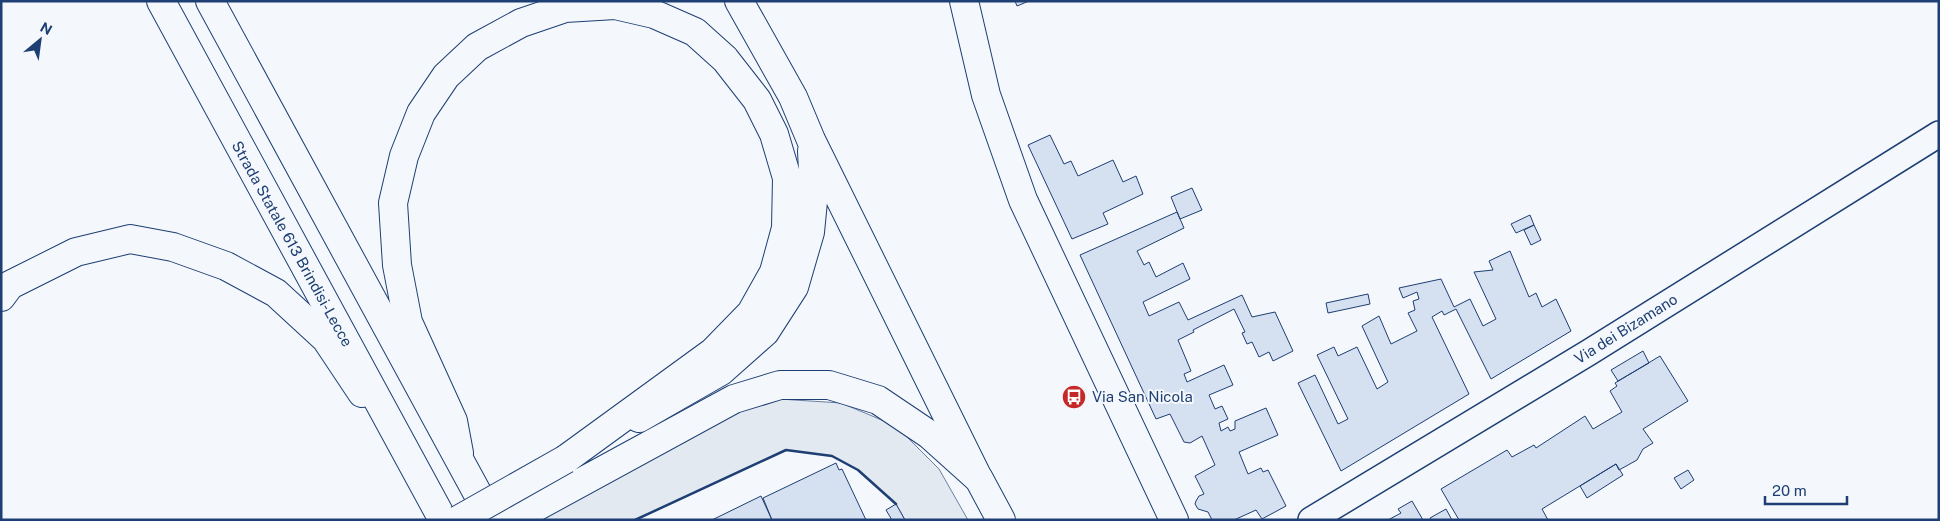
<svg xmlns="http://www.w3.org/2000/svg" width="1940" height="521" viewBox="0 0 1940 521" font-family="'Public Sans',sans-serif">
  <style>
    .green { fill: #e3e9f0; stroke: #687fa3 }
    .building { fill: #d5e0f0; stroke: #1d3f73 }
    .lines { fill: none; stroke-linecap: round; stroke-linejoin: round }
    .minor-casing { stroke: #1d3f73; stroke-width: 28 }
    .tertiary-casing { stroke: #1d3f73; stroke-width: 30 }
    .secondary-casing { stroke: #1d3f73; stroke-width: 30 }
    .trunk-casing { stroke: #1d3f73; stroke-width: 30 }
    .minor { stroke: #f4f7fb; stroke-width: 25 }
    .tertiary { stroke: #f4f7fb; stroke-width: 28 }
    .secondary { stroke: #f4f7fb; stroke-width: 28 }
    .trunk { stroke: #f4f7fb; stroke-width: 28 }
    .secondary-bridge-casing { stroke: #1d3f73; stroke-width: 30; stroke-linecap: butt }
    .secondary-bridge { stroke: #f4f7fb; stroke-width: 28 }
    .wall { stroke: #1d3f73; stroke-width: 2.5 }
    .labels { text-anchor: middle; stroke-width: 4; stroke-linejoin: round; paint-order: stroke }
    .street-label { font-size: 15px; fill: #1d3f73; stroke: #f4f7fb }
    .poi-label { font-size: 15px; fill: #1d3f73; stroke: #f4f7fb; text-anchor: start }
  </style>
  <rect width="100%" height="100%" fill="#f4f7fb"/>
  <!-- green -->
  <path class="green" d="M779 399 841 403 896 426 939 469 968 520H905L896 504 858 470 832 456 786 450 635 520H541L732 407Z"/>
  <!-- building -->
  <path class="building" d="M1015 1H1029L1017 6Z
    M1050 135 1064 164 1071 161 1078 176 1113 160 1123 182 1136 176 1143 194 1103 213 1108 224 1072 239 1028 145Z
    M1192 188 1202 210 1180 219 1171 197Z
    M1177 212 1184 228 1137 251 1144 265 1149 262 1156 277 1183 263 1190 279 1143 302 1149 316 1179 302 1188 320 1242 295 1252 317 1275 312 1293 351 1273 361 1269 352 1259 357 1252 342 1247 344 1242 333 1245 332 1234 309 1193 330 1194 332 1178 340 1191 371 1184 374 1187 382 1224 365 1233 385 1209 395 1215 409 1222 406 1228 419 1219 423 1221 431 1228 427 1230 431 1235 429V421L1266 408 1278 435 1239 452 1248 474 1261 468 1263 472 1268 470 1286 506 1262 519 1256 510 1234 520H1212L1208 512 1198 509 1195 504 1196 501 1199 496 1204 494 1195 476 1215 465 1202 436 1190 443 1184 442 1170 414 1156 419 1080 255Z
    M1530 215 1534 225 1516 233 1511 224Z
    M1534 225 1541 240 1531 245 1524 230Z
    M1510 251 1529 297 1536 293 1542 307 1556 299 1571 331 1491 379 1456 309 1444 315 1442 311 1432 317 1469 394 1341 471 1298 383 1315 375 1338 424 1348 419 1317 355 1334 347 1338 356 1357 347 1377 389 1388 382 1362 326 1379 316 1391 344 1417 331 1408 313 1415 310 1413 301 1419 299 1417 292 1403 298 1399 288 1441 279 1454 307 1470 299 1483 326 1496 319 1474 272 1493 270 1489 261Z
    M1368 294 1370 304 1328 313 1326 303Z
    M1643 351 1649 363 1618 381 1611 370Z
    M1660 356 1688 401 1643 429 1653 443 1643 449 1637 460 1619 470 1616 464 1542 509 1548 520H1459L1441 489 1507 450 1512 457 1534 445 1536 448 1585 416 1593 429 1622 412 1610 391 1617 386 1615 383Z
    M836 463 839 470 842 469 866 520H772L763 498Z
    M1616 464 1623 475 1587 498 1580 486Z
    M1688 470 1694 480 1681 489 1674 478Z
    M761 496 772 520H712Z
    M1412 501 1423 520H1388L1401 513 1398 509Z
    M896 504 905 520H892L886 510Z
    M1446 509 1452 520H1431L1430 518Z"/>
  <g class="lines">
    <!-- minor casing -->
    <g class="minor-casing">
      <path id="minor" d="M1311 520 1588 353 1939 134"/>
    </g>
    <!-- tertiary casing -->
    <g class="tertiary-casing">
      <path id="tertiary" d="M739 1 793 97 811 140 978 478
        M964 1 986 95 1023 200 1174 520
        M639 418 721 371 765 332 794 287 810 232 814 191 812 151"/>
    </g>
    <!-- secondary casing -->
    <g class="secondary-casing">
      <path id="secondary" d="M1 297 10 285 76 252 130 239 173 247 226 266 276 293 326 339 362 393
        M459 453 453 421 408 322 397 265 393 203 404 156 421 113 446 76 477 47 521 23 565 8 615 5 654 14 695 32 725 59 757 100 774 134 787 178 786 228 774 272 751 313 713 352 566 459
        M512 520 734 399 780 385H829L878 400 930 435 979 479 1001 520"/>
    </g>
    <!-- trunk casing -->
    <g class="trunk-casing">
      <path id="trunk" d="M161 1 443 520
        M210 1 492 520"/>
    </g>
    <!-- minor -->
    <use href="#minor" class="minor"/>
    <!-- tertiary -->
    <use href="#tertiary" class="tertiary"/>
    <!-- secondary -->
    <use href="#secondary" class="secondary"/>
    <!-- trunk -->
    <use href="#trunk" class="trunk"/>
    <!-- secondary-bridge casing -->
    <g class="secondary-bridge-casing">
      <path id="secondary-bridge" d="M458 520 566 459"/>
    </g>
    <!-- secondary-bridge -->
    <use href="#secondary-bridge" class="secondary-bridge"/>
    <!-- wall -->
    <path class="wall" d="M635 520 786 450 832 456 858 470 896 504"/>
  </g>
  <!-- icons -->
  <defs>
    <g id="bus-disc" transform="scale(1.25)"><circle r="9.5" fill="#c62828" stroke="#f4f7fb"/><path d="M-5-6H5V4H4V6H2V4H-2V6H-4V4H-5ZM-3.5-4V0h7V-4ZM-3.5 1.2v1.5H-2V1.2ZM2 1.2v1.5H3.5V1.2Z" fill="#fff"/></g>
  </defs>
  <g fill-rule="evenodd">
    <use href="#bus-disc" x="1074" y="397"/>
  </g>
  <g class="labels">
    <!-- street labels -->
    <g class="street-label">
      <text transform="translate(292 244) rotate(61)" y="5">Strada Statale 613 Brindisi-Lecce</text>
      <text transform="translate(1626 329) rotate(-32)" y="5">Via dei Bizamano</text>
    </g>
    <!-- poi labels -->
    <g class="poi-label">
      <text x="1092" y="402">Via San Nicola</text>
    </g>
  </g>
  <!-- border -->
  <rect width="1940" height="521" fill="none" stroke="#1d3f73" stroke-width="5"/>
  <!-- north arrow -->
  <g transform="translate(40 40) rotate(29)" stroke="#f4f7fb" stroke-width="4" paint-order="stroke">
  <path d="M0-4L9 19L0 12L-9 19Z" fill="#1d3f73"/>
  <text y="-8" font-size="14" font-weight="bold" text-anchor="middle" fill="#1d3f73">N</text>
  </g>
  <!-- scale -->
  <path d="M1765 496v8h82v-8" fill="none" stroke="#1d3f73" stroke-width="2.5"/>
  <text x="1772" y="496" font-size="15" fill="#1d3f73" stroke="#f4f7fb" stroke-width="4" paint-order="stroke">20 m</text>
</svg>
